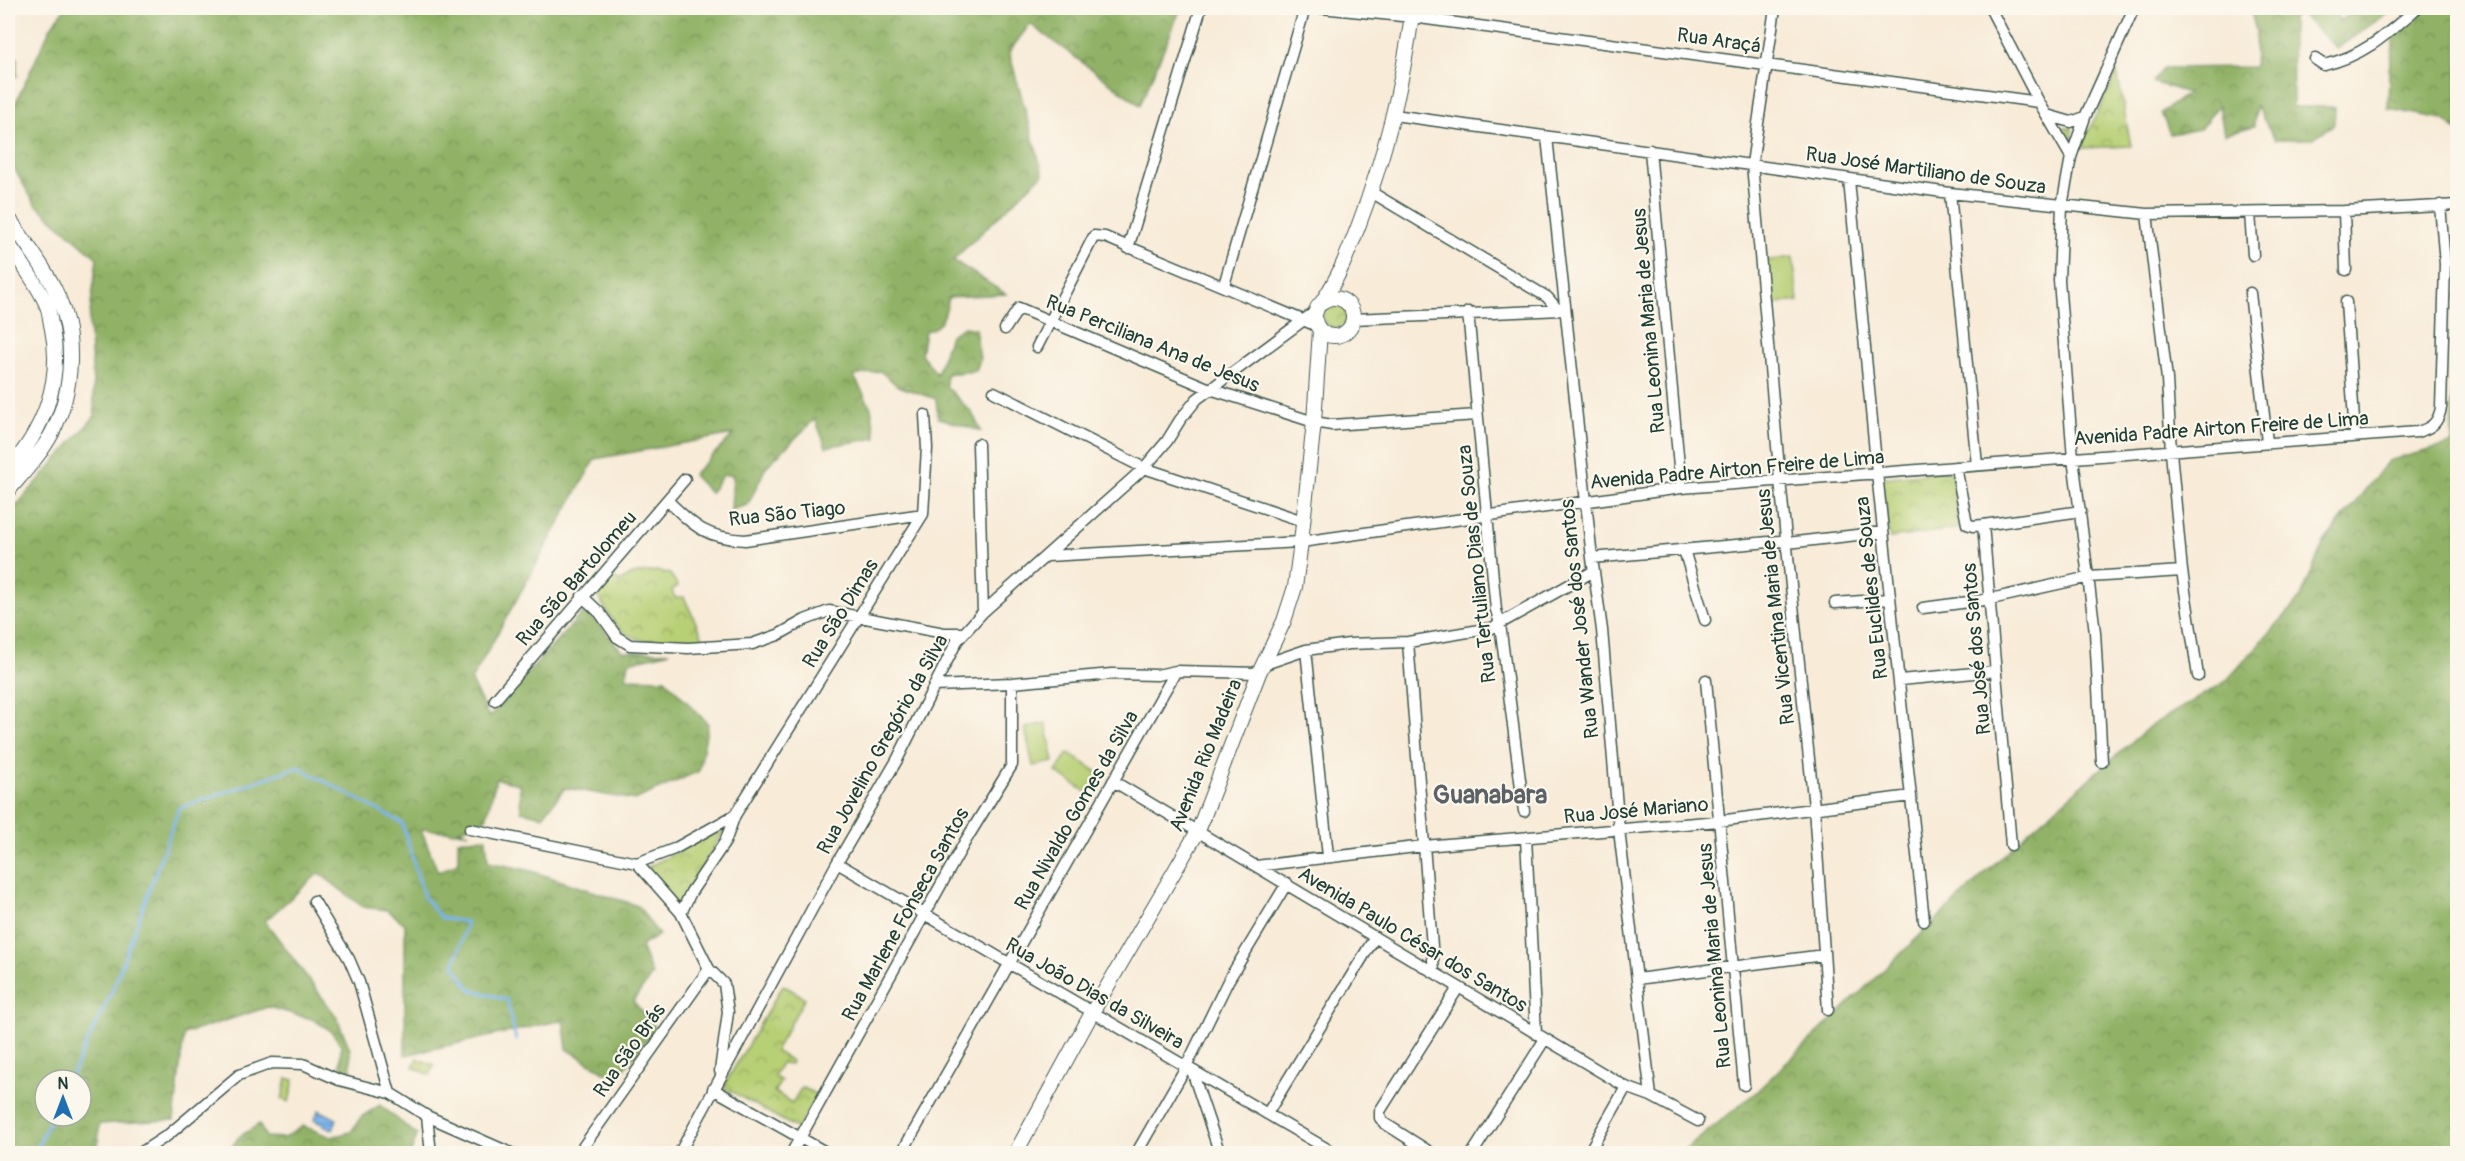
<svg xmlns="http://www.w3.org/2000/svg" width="2465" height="1161" viewBox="0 0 2465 1161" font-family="Pangolin,sans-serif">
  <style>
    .grass { fill: url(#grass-tufts); stroke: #6b8654; stroke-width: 1.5 }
    .forest { fill: url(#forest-crowns); stroke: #58784d; stroke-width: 1.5; fill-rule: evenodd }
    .park { fill: url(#park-crowns); stroke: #6b8654; stroke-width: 1.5 }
    .pitch { fill: #b7cf74; stroke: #6b8654; stroke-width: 1.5 }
    .water { fill: url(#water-rules); stroke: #4d7890; stroke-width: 1.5 }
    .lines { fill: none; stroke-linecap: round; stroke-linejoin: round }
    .stream { stroke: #7bb4eb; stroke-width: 3 }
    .minor-casing { stroke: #40574d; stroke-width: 13 }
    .major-casing { stroke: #40574d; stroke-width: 16 }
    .minor { stroke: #fff; stroke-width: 10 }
    .major { stroke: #fff; stroke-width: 14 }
    .labels { text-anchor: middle; stroke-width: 4.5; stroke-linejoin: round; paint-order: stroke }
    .street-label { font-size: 20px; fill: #1f3d34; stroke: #fbf7ec }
    .district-label { font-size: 26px; font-weight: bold; fill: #5c6167; stroke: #fbf7ec }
  </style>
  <defs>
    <pattern id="grass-tufts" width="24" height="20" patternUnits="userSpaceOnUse" patternTransform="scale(1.5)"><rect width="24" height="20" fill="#b7cf74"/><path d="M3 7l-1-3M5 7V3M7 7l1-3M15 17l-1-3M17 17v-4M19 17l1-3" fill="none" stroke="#94a960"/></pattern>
    <pattern id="forest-crowns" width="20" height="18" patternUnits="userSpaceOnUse" patternTransform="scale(1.5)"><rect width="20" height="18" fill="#91b266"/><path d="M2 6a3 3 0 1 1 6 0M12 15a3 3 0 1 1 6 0" fill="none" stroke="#769255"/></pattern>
    <pattern id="park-crowns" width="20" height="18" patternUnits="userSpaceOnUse" patternTransform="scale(1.5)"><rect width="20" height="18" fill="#b7cf74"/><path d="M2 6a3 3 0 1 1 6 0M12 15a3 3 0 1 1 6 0" fill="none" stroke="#94a960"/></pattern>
    <pattern id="water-rules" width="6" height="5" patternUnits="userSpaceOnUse" patternTransform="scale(1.5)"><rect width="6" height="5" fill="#7bb4eb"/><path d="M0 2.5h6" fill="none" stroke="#6494bf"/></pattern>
  </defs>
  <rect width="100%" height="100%" fill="#fbf7ec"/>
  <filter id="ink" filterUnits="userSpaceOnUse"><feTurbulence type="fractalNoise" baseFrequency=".0167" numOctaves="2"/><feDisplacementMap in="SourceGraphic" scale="12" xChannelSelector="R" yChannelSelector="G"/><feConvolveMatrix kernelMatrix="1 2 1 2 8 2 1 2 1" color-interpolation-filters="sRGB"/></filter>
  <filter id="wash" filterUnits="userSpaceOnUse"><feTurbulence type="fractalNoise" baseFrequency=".008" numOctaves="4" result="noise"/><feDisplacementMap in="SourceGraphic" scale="24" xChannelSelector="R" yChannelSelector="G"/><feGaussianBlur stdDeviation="1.35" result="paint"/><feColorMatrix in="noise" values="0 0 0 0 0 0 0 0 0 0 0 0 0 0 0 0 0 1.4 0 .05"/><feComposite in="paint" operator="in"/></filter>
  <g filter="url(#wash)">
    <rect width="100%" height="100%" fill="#f8ebd8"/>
    <!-- grass -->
    <path class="grass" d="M8 47 17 58V76L8 77Z"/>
    <!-- forest -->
    <path class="forest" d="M65 8H1181L1140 105 1030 24 1009 52 1043 174 953 260 1006 294 949 297C945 313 944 328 925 331L921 354 937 374 950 335 964 327 975 329 980 359 976 371 946 374V386L972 413 981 431 938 418 936 399 898 386 880 371 854 376 871 408 876 438 826 447 815 419 766 467 748 505 731 510 733 475H723L710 493 693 475 734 434 595 459 471 681 489 717 583 612 597 622 622 651 670 652 629 662 626 678 665 679 708 724 699 771 635 800 565 788 543 816 521 811 519 784 496 779 486 819 459 830 469 833 421 829 438 872 458 863V840L486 838 488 862 528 870 638 906 659 935 641 946 652 975 633 1001 656 1028 616 1079 567 1049 563 1020 405 1055V924L387 910 363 907 319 873 265 921 336 1016 350 1049 351 1072 340 1066 341 1044 330 1030 312 1019 268 1007 184 1034 174 1120 99 1124 98 1153H8V515L95 416 89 321 97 258 35 204 12 165 8 138V119L51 27ZM45 1080H81V1116H45Z
      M2250 8H2338L2339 21 2360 8H2395L2337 48 2297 11 2292 20 2293 107H2335L2334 124 2312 139H2275L2256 106 2254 126 2224 134 2219 105 2200 129 2170 134 2161 113 2188 93 2153 82 2164 68 2254 67 2256 31Z
      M2421 8H2457V130L2443 119 2388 109 2389 69 2395 35Z
      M2457 384V1153L1680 1154 1756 1092 2027 833 2150 726 2225 682 2300 599 2324 542 2388 461 2452 444V392Z
      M380 1105 417 1135 411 1153H227L239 1137 259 1124 266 1137 284 1138 303 1126 331 1137 351 1132 361 1117Z"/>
    <!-- park -->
    <path class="park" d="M2117 73 2131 146 2081 148 2068 141 2060 128H2072L2071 140 2087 134Z
      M1323 316a12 12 0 1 1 24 0a12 12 0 1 1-24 0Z
      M1952 471 1960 528 1890 538 1881 478Z
      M657 571 670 574 678 586 672 590 675 598 684 597 704 640C677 641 641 648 620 629 611 621 605 607 598 597L603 580 610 573 619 582 632 574Z
      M726 827 677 908 642 870Z
      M783 985 805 998 775 1051 792 1061 791 1064 781 1063 774 1076 781 1081 774 1092 792 1103 802 1087 817 1095 798 1129 723 1087Z
      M417 1058 434 1065 430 1075 413 1067Z
      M287 1078 294 1080 289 1102 282 1099Z"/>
    <!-- pitch -->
    <path class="pitch" d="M1793 257 1798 301 1770 304 1765 261Z
      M1046 723 1054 762 1033 766 1025 728Z
      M1068 753 1102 775 1089 794 1056 772Z"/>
    <!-- water -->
    <path class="water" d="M319 1110 337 1119 333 1130 314 1120Z"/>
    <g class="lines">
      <!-- stream -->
      <path class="stream" d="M69 1080 113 989 179 808 298 767 402 823 424 897 441 918 467 922 454 965 470 989 507 1000 516 1040
        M34 1154 52 1116"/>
    </g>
  </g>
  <g filter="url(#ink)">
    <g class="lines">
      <!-- minor casing -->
      <g class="minor-casing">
        <path id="minor" d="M1321 8 1412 17 2039 102
          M1775 8 1752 164 1780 480 1814 807 1828 1010
          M1990 8 2039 102 2071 157
          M2315 59 2324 65C2364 56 2387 34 2417 8
          M1394 115 1950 193 2147 214 2344 211 2458 205
          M2047 115 2071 122 2085 117
          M1547 137 1592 558 1602 630 1619 830 1651 1096
          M1650 150 1681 488
          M1849 180 1877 473 1924 921
          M1371 192 1547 297 1558 310
          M1950 193 1977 465
          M2344 211 2346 270
          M2250 213 2253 255
          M2147 214 2167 379 2171 452 2182 571 2198 676
          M1128 248 1201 8
          M1224 285 1305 8
          M2250 293 2267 442
          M2346 302 2355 435
          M1468 312 1496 610 1500 624 1524 811
          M1353 319 1562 310
          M1005 329 1019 308 1210 389 1314 422 1332 425 1477 415
          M1037 347 1094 236 1105 237 1317 326
          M994 392 1144 468 1303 521
          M978 444 983 612
          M1956 467 1967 524 1973 526 1983 525 2011 845
          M668 501C695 527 706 538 745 540L923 514
          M1983 525 2081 511
          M1684 550 1705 620
          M1047 556 1301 542 1681 488 2417 432C2432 428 2438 423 2441 408L2445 264 2440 205
          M1592 558 1780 541 1787 543 1883 532
          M582 596 600 613 617 637 630 645 688 648 752 644 778 635 805 620 829 611 944 633H964
          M1835 603 1890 599
          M1923 608 1991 599 2089 577 2182 571
          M1408 642 1434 972
          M1306 650 1328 856
          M1265 664 1306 650 1349 644 1408 642 1492 628 1594 571
          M1706 680 1744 1085
          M1900 680 1995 671
          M934 686 1012 683 1112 674 1157 675 1176 671 1259 673
          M495 700 685 479
          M2102 762 2095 632 2073 458 2059 280 2062 206 2071 157 2085 117 2134 8
          M1113 781 1626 1087 1651 1096 1698 1121
          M470 829 637 863 681 913 709 969 724 984 728 1012 720 1071
          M1526 838 1536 1034
          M637 863 674 849 735 815
          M837 863 1336 1154
          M1256 866 1424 846 1719 821 1911 796
          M314 901 349 959 359 982 390 1093
          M681 913 691 892 725 842 735 815 923 514 927 448 925 415
          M1637 979 1824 955
          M1192 1071 1220 1154
          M713 1089 829 1154
          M1267 1114 1375 937
          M427 1116 431 1154
          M142 1152 168 1135 239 1075 272 1063 303 1064 339 1080 390 1093 427 1116 513 1154
          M578 1154 709 969
          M679 1154 837 863 897 760 957 641 983 612 1144 468 1167 441 1180 420 1197 399 1316 311
          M791 1154 966 840 1012 765V683
          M901 1154 1176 671
          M1136 1154 1186 1067 1228 981 1287 883
          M1433 1154 1384 1123 1380 1118V1111L1458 988
          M1472 1154 1545 1039
          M1588 1154 1626 1087"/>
      </g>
      <!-- major casing -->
      <g class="major-casing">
        <path id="major" d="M8 217C24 241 43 264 55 290 77 334 74 390 52 433 41 454 23 473 8 491
          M8 243C21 263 38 284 47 306 50 313 50 322 52 329 63 382 43 431 8 470
          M1315 317a19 19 0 1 1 38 0a19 19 0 1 1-38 0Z
          M1322 302C1338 279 1348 253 1358 227 1385 156 1403 83 1413 8
          M1015 1154 1093 1011 1198 831 1259 673 1284 621 1295 587 1301 542 1314 422 1320 330"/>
      </g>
      <!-- minor -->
      <use href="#minor" class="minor"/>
      <!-- major -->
      <use href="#major" class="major"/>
    </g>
  </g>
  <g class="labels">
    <!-- street labels -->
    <g class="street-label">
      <text transform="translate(1719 40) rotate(8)" y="7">Rua Araçá</text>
      <text transform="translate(1926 170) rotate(8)" y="7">Rua José Martiliano de Souza</text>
      <text transform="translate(1648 321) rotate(-95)" y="7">Rua Leonina Maria de Jesus</text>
      <text transform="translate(1153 343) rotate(22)" y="7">Rua Perciliana Ana de Jesus</text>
      <text transform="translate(2221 428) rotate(-4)" y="7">Avenida Padre Airton Freire de Lima</text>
      <text transform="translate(1737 469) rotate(-5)" y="7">Avenida Padre Airton Freire de Lima</text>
      <text transform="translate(787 513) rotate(-6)" y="7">Rua São Tiago</text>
      <text transform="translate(1476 564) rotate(-96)" y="7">Rua Tertuliano Dias de Souza</text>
      <text transform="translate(576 578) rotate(-49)" y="7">Rua São Bartolomeu</text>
      <text transform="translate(1871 588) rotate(-96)" y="7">Rua Euclides de Souza</text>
      <text transform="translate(1775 607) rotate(-96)" y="7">Rua Vicentina Maria de Jesus</text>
      <text transform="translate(840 613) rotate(-58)" y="7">Rua São Dimas</text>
      <text transform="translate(1579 619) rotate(-96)" y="7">Rua Wander José dos Santos</text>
      <text transform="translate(1976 649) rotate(-95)" y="7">Rua José dos Santos</text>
      <text transform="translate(882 744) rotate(-61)" y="7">Rua Jovelino Gregório da Silva</text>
      <text transform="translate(1205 755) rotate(-68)" y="7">Avenida Rio Madeira</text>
      <text transform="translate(1076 810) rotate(-60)" y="7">Rua Nivaldo Gomes da Silva</text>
      <text transform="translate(1636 810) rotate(-5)" y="7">Rua José Mariano</text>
      <text transform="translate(905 914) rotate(-61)" y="7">Rua Marlene Fonseca Santos</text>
      <text transform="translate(1413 939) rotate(31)" y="7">Avenida Paulo César dos Santos</text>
      <text transform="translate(1714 956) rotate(-95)" y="7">Rua Leonina Maria de Jesus</text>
      <text transform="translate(1095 993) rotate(30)" y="7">Rua João Dias da Silveira</text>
      <text transform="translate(629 1050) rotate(-55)" y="7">Rua São Brás</text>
    </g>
    <!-- district labels -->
    <g class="district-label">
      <text x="1490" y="803">Guanabara</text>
    </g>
  </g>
  <!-- margin -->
  <rect width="2465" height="1161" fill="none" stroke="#fbf7ec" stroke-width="30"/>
  <!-- north arrow -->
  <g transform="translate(63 1098)"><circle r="28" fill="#fbf7ec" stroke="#a3ada2" stroke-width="1.5"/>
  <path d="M0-4.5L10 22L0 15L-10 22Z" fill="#1f6fb2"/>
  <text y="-9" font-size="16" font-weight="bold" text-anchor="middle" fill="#1f3d34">N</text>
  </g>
</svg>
